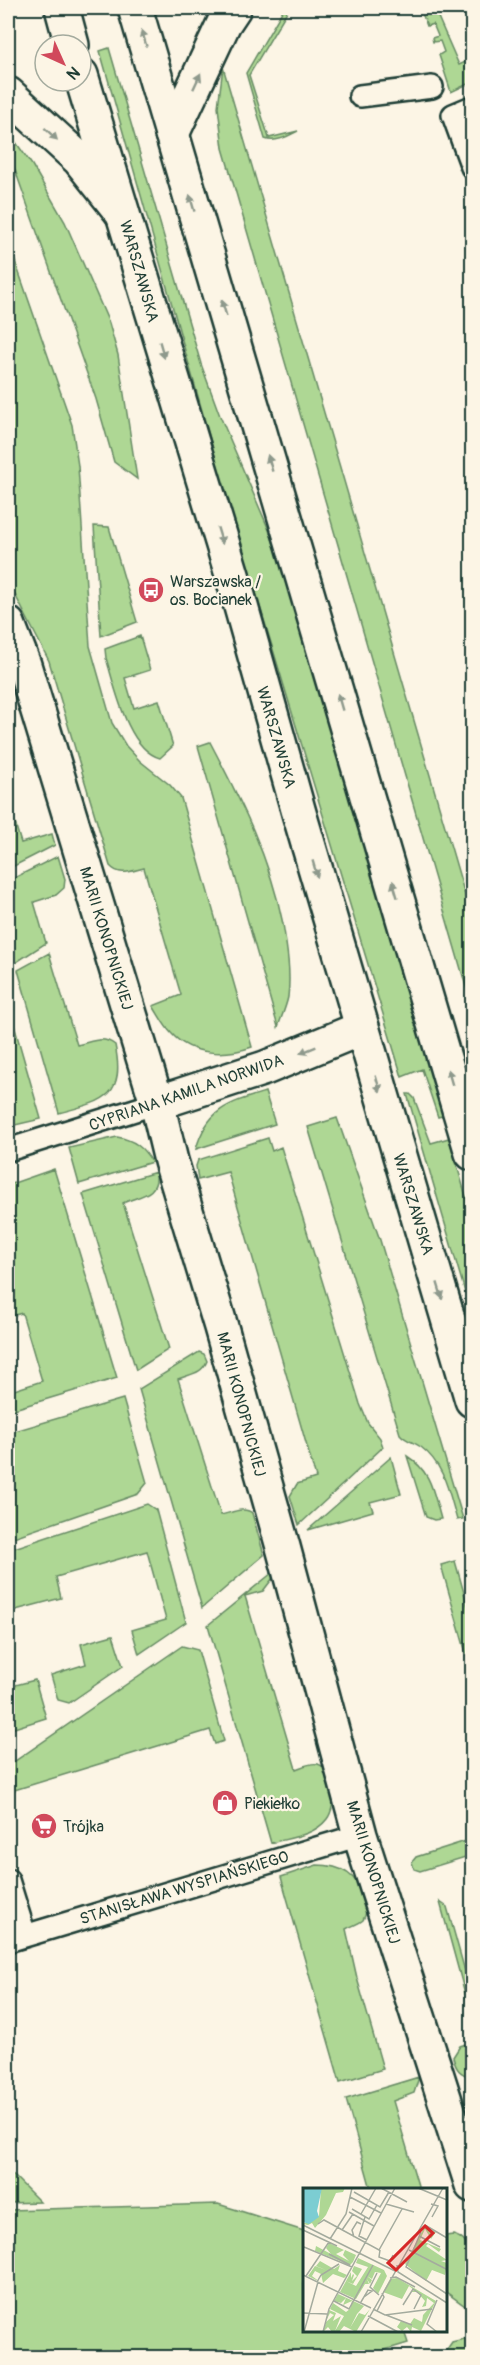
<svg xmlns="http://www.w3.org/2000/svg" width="480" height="2365" viewBox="0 0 480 2365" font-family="Pangolin,sans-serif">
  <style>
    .green { fill: #aed794; stroke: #668a64; stroke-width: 1.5 }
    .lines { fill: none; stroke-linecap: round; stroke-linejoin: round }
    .service-casing { stroke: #1f3d34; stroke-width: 26 }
    .minor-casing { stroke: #1f3d34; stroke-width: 38 }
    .secondary-casing { stroke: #1f3d34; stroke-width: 38 }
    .primary-casing { stroke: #1f3d34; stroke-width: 38 }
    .motorway-casing { stroke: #1f3d34; stroke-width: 38 }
    .service { stroke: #fcf5e5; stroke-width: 21 }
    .minor { stroke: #fcf5e5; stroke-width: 33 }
    .secondary { stroke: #fcf5e5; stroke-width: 33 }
    .primary { stroke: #fcf5e5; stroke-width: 33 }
    .motorway { stroke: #fcf5e5; stroke-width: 33 }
    .oneway { fill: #8e998c }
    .labels { text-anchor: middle; stroke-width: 4.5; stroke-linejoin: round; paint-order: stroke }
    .street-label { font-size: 16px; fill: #1f3d34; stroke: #fcf5e5 }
    .poi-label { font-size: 16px; fill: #1f3d34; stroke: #fcf5e5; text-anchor: start }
    .inset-road { fill: none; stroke: #a4ab9e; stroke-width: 1.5 }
    .view { fill: #d62828; fill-opacity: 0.15; stroke: #d62828; stroke-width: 3 }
    .inset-edge { fill: none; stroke: #1f3d34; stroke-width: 3 }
  </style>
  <rect width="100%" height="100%" fill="#fcf5e5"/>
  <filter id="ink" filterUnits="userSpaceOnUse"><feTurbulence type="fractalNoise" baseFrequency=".0167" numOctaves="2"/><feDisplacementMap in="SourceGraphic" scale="12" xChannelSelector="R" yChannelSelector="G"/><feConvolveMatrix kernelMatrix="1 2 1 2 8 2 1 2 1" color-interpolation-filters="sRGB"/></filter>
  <g filter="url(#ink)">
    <!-- green -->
    <path class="green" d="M284 8H289L249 75 269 138 298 131C288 136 276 143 265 139L246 73Z
      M420 8H434L459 65 472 59V82L451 92 439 55 444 52 440 41 433 42 432 38 438 36 433 24 427 26Z
      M109 48 201 364 220 416 269 530 283 570 445 1115 438 1117 422 1069 402 1077 220 474 100 51Z
      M223 67 472 919V988L467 990 223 148 218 107Z
      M10 134 32 165 65 222 109 323 118 355 137 479 114 462 96 399 9 153Z
      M8 241 72 425 78 466 90 646 112 723 126 746 140 761 170 785 181 798 252 1047C226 1056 192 1056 172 1034 164 1026 159 1015 153 1006L181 995 144 868C131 871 120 877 110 866L49 661 8 581Z
      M94 526 109 527 137 622 101 636Z
      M140 636 150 670 125 678 134 708 159 700 173 746 160 758C127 749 115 686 106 658L105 649Z
      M210 742C241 801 270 858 283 924 287 948 291 973 288 997 286 1007 281 1018 278 1027L198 746Z
      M8 800 21 843 52 834 55 845 8 869Z
      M58 856 65 879 64 888 56 895 34 902 46 943 15 963 8 939V881Z
      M49 953 77 1045C92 1042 102 1035 115 1045 126 1098 103 1101 59 1113L18 970Z
      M8 1004 41 1119 15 1125 8 1121Z
      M265 1092 275 1124 196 1149C207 1109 229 1103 265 1092Z
      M407 1094H410L414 1098 431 1143 449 1138 472 1217V1316Z
      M337 1118 380 1240 463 1519 457 1520C449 1493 445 1465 421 1447 414 1442 406 1441 400 1434L308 1127Z
      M117 1137C134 1140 143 1147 152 1162L79 1184 69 1148Z
      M268 1138 272 1151 281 1147 360 1404 368 1423 380 1438 383 1447 299 1525 290 1496 297 1484 316 1478 228 1172 198 1180 196 1166 198 1160Z
      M54 1169 117 1378 11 1410 8 1392 42 1381 22 1313 8 1317V1185Z
      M156 1172C159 1196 140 1195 123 1203L169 1349 136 1370 83 1194Z
      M199 1352 204 1354 207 1361C202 1374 190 1374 178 1379L221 1515C231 1513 244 1506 252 1513L264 1555 202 1608 139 1389Z
      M123 1399 147 1483 138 1494 8 1539V1433Z
      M407 1456C432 1472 433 1492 441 1519L434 1520 426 1517Z
      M391 1457 401 1494 370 1502 373 1511 308 1530Z
      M147 1504 156 1510 186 1622 139 1654 132 1630 166 1620 147 1551 56 1577 61 1598 8 1612V1550Z
      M455 1561 472 1621V1674L441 1565Z
      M272 1573 273 1578 263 1591 245 1596 296 1769C302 1767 311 1762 318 1764 336 1771 337 1806 327 1819 314 1836 289 1838 271 1843L208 1625Z
      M113 1635 123 1666 69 1703 58 1700 51 1675 86 1664 81 1644Z
      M182 1646 198 1650 224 1741 215 1744 210 1730 8 1792V1766Z
      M35 1680 46 1718 8 1730V1707L10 1706 8 1687Z
      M472 1839V1855L420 1871 414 1869 412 1862 416 1857Z
      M317 1865C340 1865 357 1873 363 1897 366 1905 368 1912 363 1920 359 1924 351 1926 346 1929L357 1978 383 2069 340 2082 281 1877Z
      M440 1902 447 1907 472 1996V2019Z
      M472 2042V2077C460 2074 456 2070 453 2057L460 2046Z
      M419 2077 414 2093 393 2101 419 2189H371L346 2099Z
      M8 2170 40 2202 8 2203Z
      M218 2204 304 2231V2330L404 2331 408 2343 359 2358 8 2357V2210Z
      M453 2235C480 2241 473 2287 472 2311L446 2292V2236Z
      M472 2337V2357H447L445 2352 452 2342Z"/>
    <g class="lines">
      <!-- service casing -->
      <g class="service-casing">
        <path id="service" d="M360 96 432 87
          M472 107 453 115 472 167
          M8 1150 157 1103
          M8 1880 25 1935
          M8 1941 360 1835"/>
      </g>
      <!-- minor casing -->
      <g class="minor-casing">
        <path id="minor" d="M8 624 24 665 157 1103 171 1161 221 1327 283 1547 360 1835 472 2185
          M157 1103 265 1068 362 1028"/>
      </g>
      <!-- secondary casing -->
      <g class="secondary-casing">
        <path id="secondary" d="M62 8 72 45
          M135 8 472 1153
          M81 75 233 578 299 813 472 1400"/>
      </g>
      <!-- primary casing -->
      <g class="primary-casing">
        <path id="primary" d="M172 134 224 23 234 8"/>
      </g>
      <!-- motorway casing -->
      <g class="motorway-casing">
        <path id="motorway" d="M8 94 79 159 122 213"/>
      </g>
      <!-- service -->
      <use href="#service" class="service"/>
      <!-- minor -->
      <use href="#minor" class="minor"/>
      <!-- secondary -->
      <use href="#secondary" class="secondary"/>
      <!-- primary -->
      <use href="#primary" class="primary"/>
      <!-- motorway -->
      <use href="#motorway" class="motorway"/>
    </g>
    <!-- one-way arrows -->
    <defs><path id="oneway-solid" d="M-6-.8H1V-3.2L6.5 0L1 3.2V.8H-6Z" transform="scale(1.5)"/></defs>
    <g class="oneway">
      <use href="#oneway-solid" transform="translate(144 38) rotate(-107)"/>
      <use href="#oneway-solid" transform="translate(197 81) rotate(-65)"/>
      <use href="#oneway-solid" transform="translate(51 134) rotate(43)"/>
      <use href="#oneway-solid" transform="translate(192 203) rotate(-106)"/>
      <use href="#oneway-solid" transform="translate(224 308) rotate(-107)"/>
      <use href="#oneway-solid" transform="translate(162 350) rotate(74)"/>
      <use href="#oneway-solid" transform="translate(270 463) rotate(-106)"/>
      <use href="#oneway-solid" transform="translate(220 536) rotate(73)"/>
      <use href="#oneway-solid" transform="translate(340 702) rotate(-106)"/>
      <use href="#oneway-solid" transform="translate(315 869) rotate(74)"/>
      <use href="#oneway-solid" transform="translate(395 889) rotate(-106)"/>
      <use href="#oneway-solid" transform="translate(308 1050) rotate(158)"/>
      <use href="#oneway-solid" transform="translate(450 1077) rotate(-106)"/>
      <use href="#oneway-solid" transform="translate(378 1084) rotate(74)"/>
      <use href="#oneway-solid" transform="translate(440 1291) rotate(73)"/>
    </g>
  </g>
  <!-- icons -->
  <defs>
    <g id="bus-disc" transform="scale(1.35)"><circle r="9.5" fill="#d1495b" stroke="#fcf5e5"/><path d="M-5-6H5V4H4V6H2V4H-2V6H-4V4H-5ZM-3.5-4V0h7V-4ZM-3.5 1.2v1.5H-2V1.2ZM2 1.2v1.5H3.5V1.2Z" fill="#fff"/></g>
    <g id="shop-disc" transform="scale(1.35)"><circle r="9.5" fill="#d1495b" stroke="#fcf5e5"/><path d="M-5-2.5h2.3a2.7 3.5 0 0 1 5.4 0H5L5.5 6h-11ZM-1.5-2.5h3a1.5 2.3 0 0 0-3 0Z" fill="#fff"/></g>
    <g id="supermarket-disc" transform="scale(1.35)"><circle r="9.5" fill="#d1495b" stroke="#fcf5e5"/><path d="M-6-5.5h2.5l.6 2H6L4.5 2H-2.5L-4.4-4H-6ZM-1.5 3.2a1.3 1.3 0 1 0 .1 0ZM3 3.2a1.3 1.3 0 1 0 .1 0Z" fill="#fff"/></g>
  </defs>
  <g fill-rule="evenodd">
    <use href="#bus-disc" x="151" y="590"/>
    <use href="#shop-disc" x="225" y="1803"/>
    <use href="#supermarket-disc" x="44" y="1826"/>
  </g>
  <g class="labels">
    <!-- street labels -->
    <g class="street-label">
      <text transform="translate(140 271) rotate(74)" y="6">WARSZAWSKA</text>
      <text transform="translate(277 737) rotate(74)" y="6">WARSZAWSKA</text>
      <text transform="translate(107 938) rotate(73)" y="6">MARII KONOPNICKIEJ</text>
      <text transform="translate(186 1092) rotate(-19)" y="6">CYPRIANA KAMILA NORWIDA</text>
      <text transform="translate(414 1204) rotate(73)" y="6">WARSZAWSKA</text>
      <text transform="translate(242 1404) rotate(75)" y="6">MARII KONOPNICKIEJ</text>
      <text transform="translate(374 1872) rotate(73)" y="6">MARII KONOPNICKIEJ</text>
      <text transform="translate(184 1887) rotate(-17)" y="6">STANISŁAWA WYSPIAŃSKIEGO</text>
    </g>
    <!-- poi labels -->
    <g class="poi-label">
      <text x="170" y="587">Warszawska /<tspan x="170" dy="18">os. Bocianek</tspan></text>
      <text x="244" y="1809">Piekiełko</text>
      <text x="63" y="1832">Trójka</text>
    </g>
  </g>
  <!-- overview -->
  <g transform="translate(303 2188)">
    <rect width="144" height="144" fill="#fcf5e5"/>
    <path d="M42 0 40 4 33 5 23 27 12 40 9 35 5 37 0 36 16 28 18 1ZM122 38 133 44 128 51 122 41 117 52 138 61 136 64 125 56 123 58 144 72 138 73 144 75 142 87 129 82 123 93 102 76ZM26 55 41 62 33 66 46 73 40 67 42 62 53 67 50 74 47 77 12 63 13 58 28 66 23 60ZM55 70 81 82 84 88 75 106 70 100 78 85 72 84 69 91 64 88 69 92 67 96 64 91 66 96H62L53 111 37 104 48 84V90L50 86 51 87 49 93 54 88 49 83 51 78 59 81 50 96 43 93 53 98 65 79 53 75ZM17 73 31 81 37 77 35 83 44 87 41 90 30 86 20 95 18 86 12 83 9 88 17 94 5 88 12 78 23 82 13 78ZM94 90 133 113 118 143 109 139 108 144 104 139 99 143 94 139 98 133 107 136 111 130 119 134 120 127 131 115 124 110 123 118 119 119 122 113 114 104H108L111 102 106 98 99 111 80 104 87 91ZM35 106 61 118 54 126 47 140 56 125 62 127 67 121 53 144 41 138 36 144H29L25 139 20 144 23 134 31 127 27 125 23 133 26 122 33 125 30 133 38 128 32 143 41 128 27 121 30 115 43 124 47 121 49 113 40 117 43 110 38 115 31 113Z" fill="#aed794"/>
    <path d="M0 0H19L14 23 16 29 6 36 0 34Z" fill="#7ccdd2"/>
    <path class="inset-road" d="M78 0 104 14M115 0 144 12M51 4 77 19 86 4M47 9 78 25M83 16 111 24M128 16 135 18 129 29M49 21 66 31 74 17M46 24 71 38M58 26 73 0M62 29 56 48 64 52M15 36 21 32 76 62 99 21M0 37 92 83M122 37 144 50M0 42 34 58M39 42 50 26M118 44 103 79 144 106M116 48 137 59M51 49 49 42 54 34 58 36M27 51 43 26 49 0M1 59 49 79M77 62 76 69 87 73 90 67M106 62 143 81M26 66 47 77M94 77 95 84 144 115M74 85 67 99 76 107M0 87 68 120M3 88 26 54M87 90 93 89 112 99M14 94 18 87 36 76M134 112 124 136 134 144M31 113 46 121 70 77M57 115 58 114 65 102 69 103 61 109M100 117 110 101 118 107 111 121M70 121 82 127 129 121M74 123 81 109 79 105M0 125 24 126M83 127 109 137M65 128 95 144M1 144 15 94M20 144 26 121 92 0M58 144 140 0"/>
    <path class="view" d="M122 38 130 45 93 82 85 75Z"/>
    <rect width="144" height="144" class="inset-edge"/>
  </g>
  <!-- margin -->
  <rect width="480" height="2365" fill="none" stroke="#fcf5e5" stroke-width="30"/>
  <rect x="15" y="15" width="450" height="2335" fill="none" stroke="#1f3d34" stroke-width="2" filter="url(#ink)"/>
  <!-- north arrow -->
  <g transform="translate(63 63) rotate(135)"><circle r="28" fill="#fcf5e5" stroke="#a4ab9e" stroke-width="1.5"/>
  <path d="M0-4.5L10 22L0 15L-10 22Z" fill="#d1495b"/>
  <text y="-9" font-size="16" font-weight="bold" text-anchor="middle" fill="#1f3d34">N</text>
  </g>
</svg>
